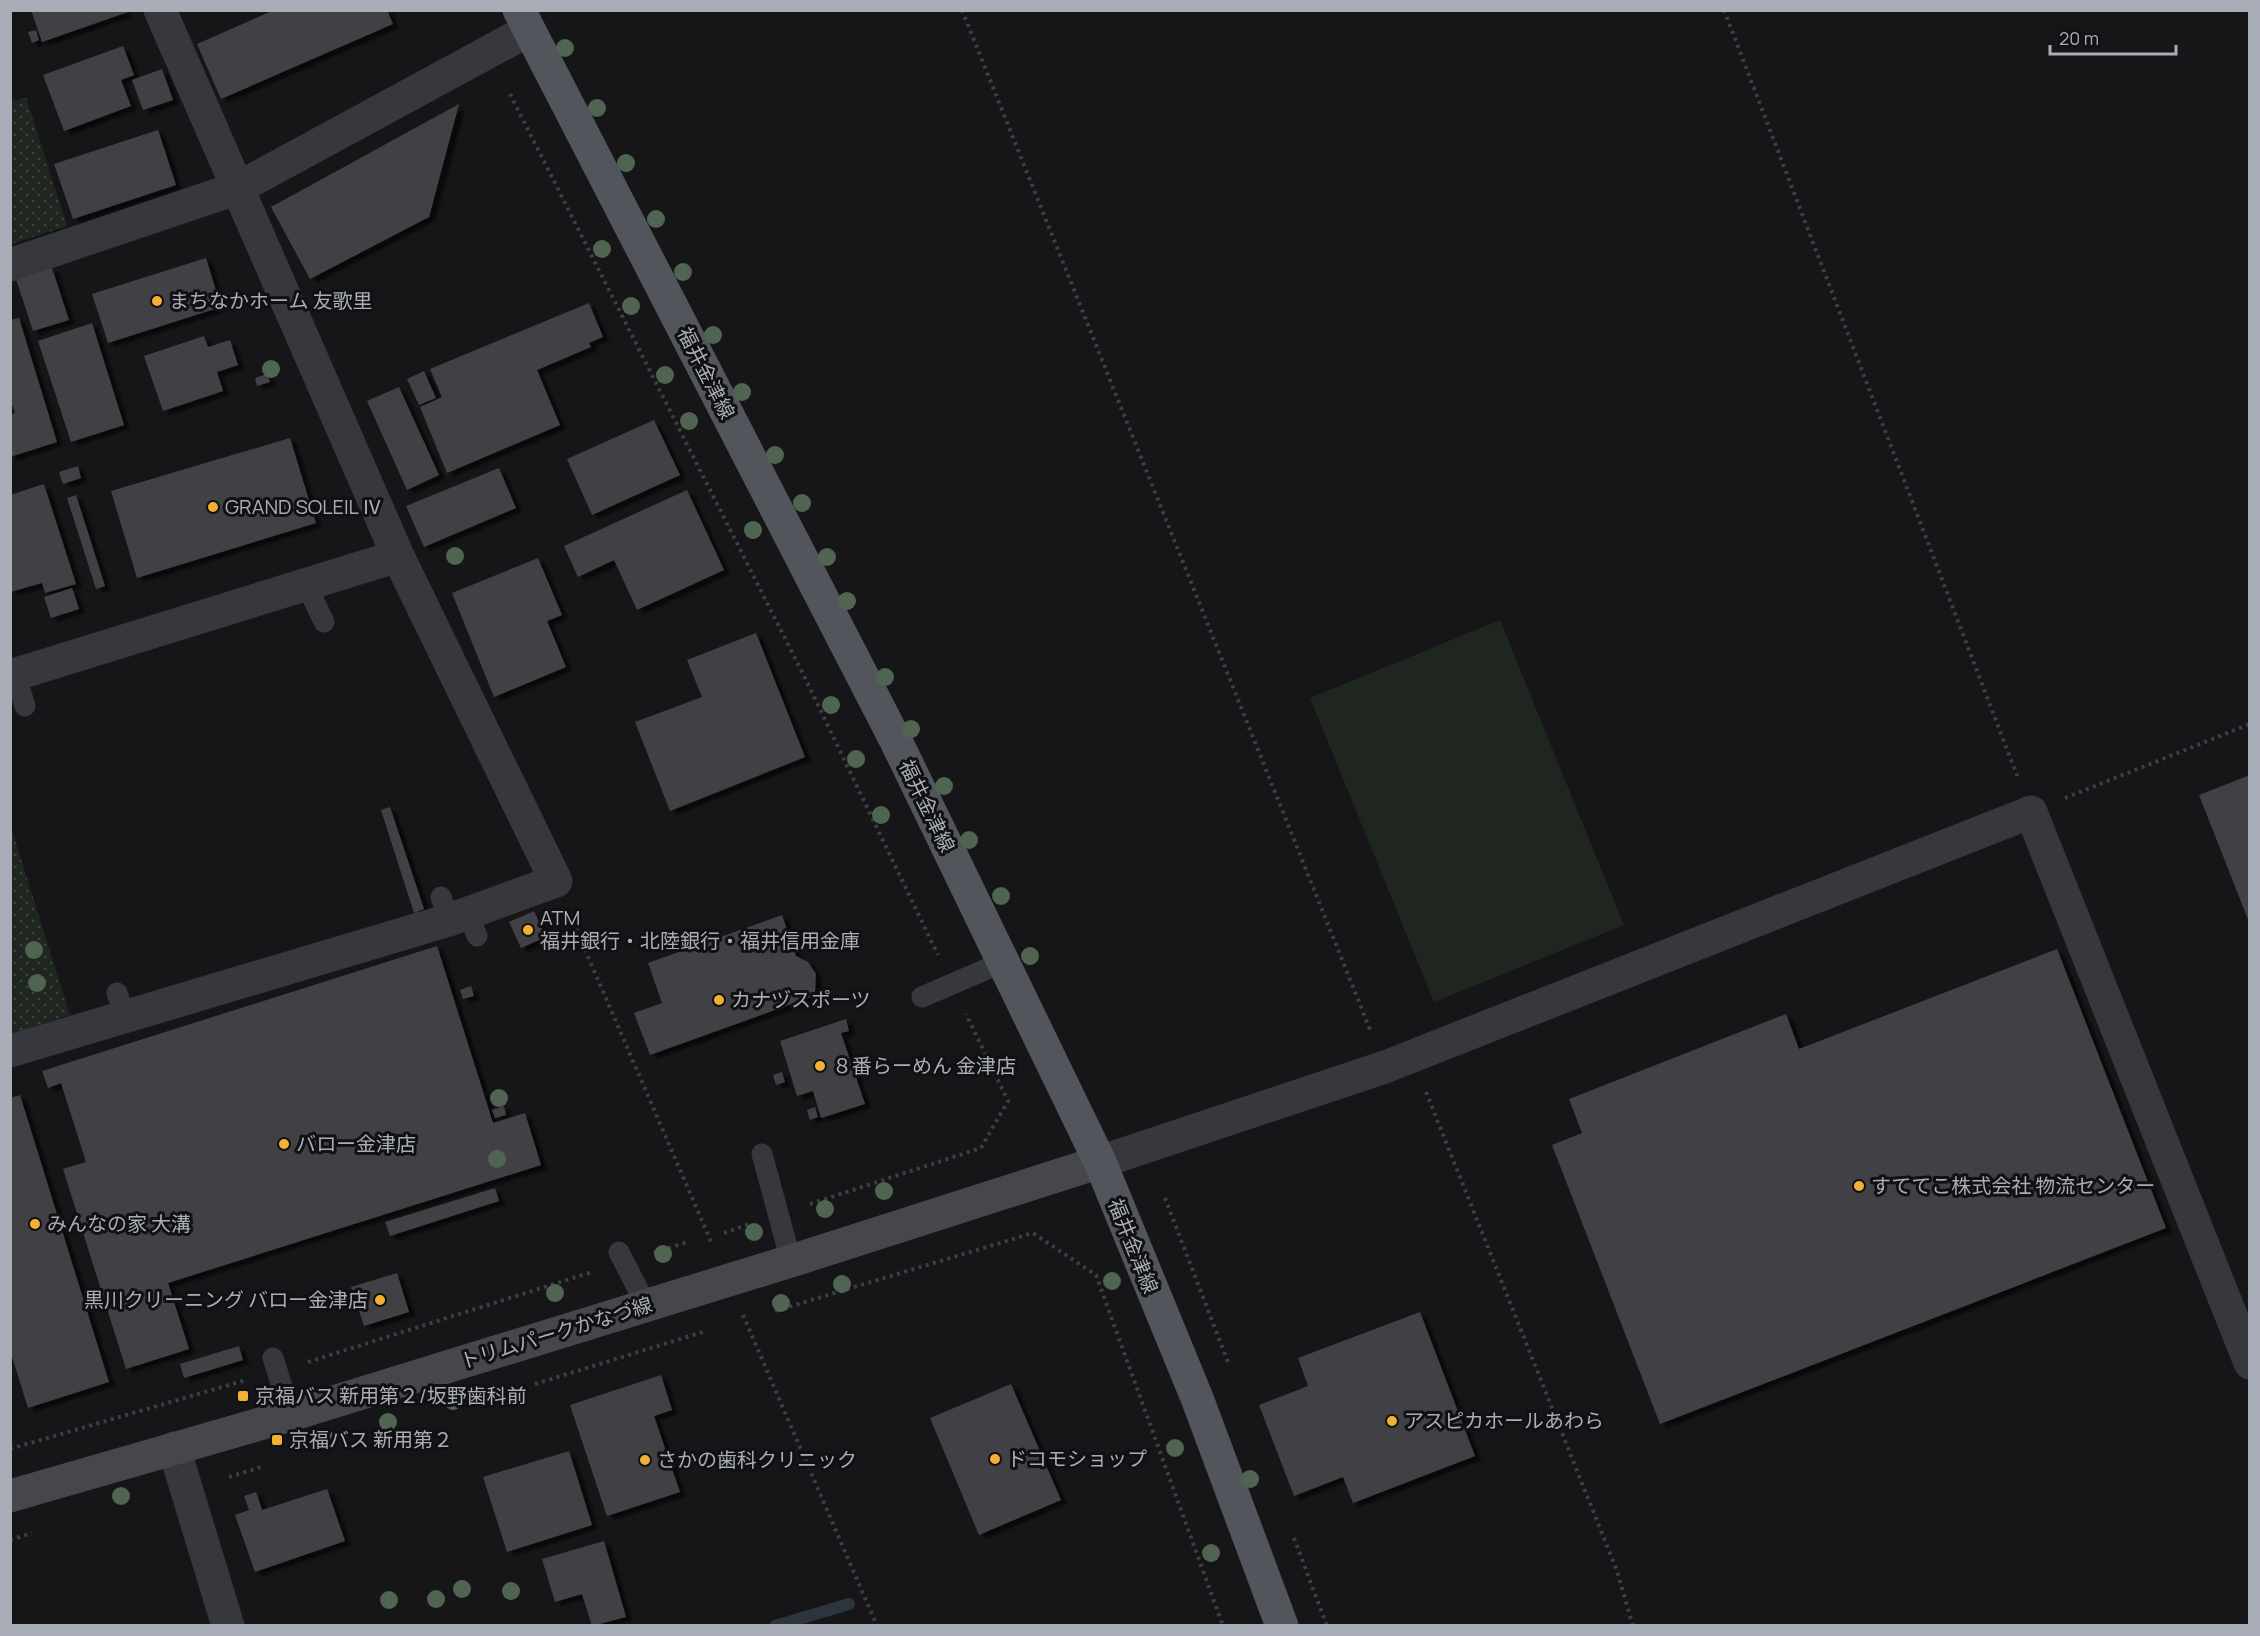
<svg xmlns="http://www.w3.org/2000/svg" width="2260" height="1636" viewBox="0 0 2260 1636" font-family="Manrope,'Noto Sans JP',sans-serif">
  <style>
    .grass { fill: url(#grass-dots) }
    .pitch { fill: #1e261f }
    .lines { fill: none; stroke-linecap: round; stroke-linejoin: round }
    .stream { stroke: #2c353c; stroke-width: 12 }
    .building { fill: #404145; filter: url(#shadow) }
    .path { stroke: #3d3f44; stroke-width: 4; stroke-dasharray: 3 4.5; stroke-linecap: butt }
    .lane { stroke: #37383d; stroke-width: 21 }
    .street { stroke: #37383d; stroke-width: 33 }
    .secondary { stroke: #45474d; stroke-width: 33 }
    .primary { stroke: #53555c; stroke-width: 33 }
    .tree { fill: #506452 }
    .poi-dot { fill: #f2b134; stroke: #111113; stroke-width: 2 }
    .labels { text-anchor: middle; stroke-width: 6; stroke-linejoin: round; paint-order: stroke }
    .poi-label { font-size: 20px; fill: #a8adb8; stroke: #111113; text-anchor: start }
    .street-label { font-size: 20px; fill: #a8adb8; stroke: #111113 }
  </style>
  <defs>
    <pattern id="grass-dots" width="8" height="8" patternUnits="userSpaceOnUse" patternTransform="scale(1.5)"><rect width="8" height="8" fill="#1e261f"/><path d="M2 2h.1M6 6h.1" fill="none" stroke="#3c433d" stroke-width="1.8" stroke-linecap="round"/></pattern>
    <filter id="shadow"><feDropShadow dx="6" dy="4" stdDeviation="1.5" flood-color="#0009"/></filter>
  </defs>
  <rect width="100%" height="100%" fill="#161618"/>
  <!-- grass -->
  <path class="grass" d="M26 97 67 226 11 244V102Z
    M10 824 70 1015 11 1034H10Z"/>
  <!-- pitch -->
  <path class="pitch" d="M1500 620 1624 925 1434 1002 1310 698Z"/>
  <g class="lines">
    <!-- stream -->
    <path class="stream" d="M775 1626 849 1604"/>
  </g>
  <!-- building -->
  <path class="building" d="M31 10H127L128 12 42 42Z
    M274 10H387L393 24 221 99 197 44Z
    M36 30 39 40 32 43 28 32Z
    M123 46 134 75 121 80 131 106 64 131 43 75Z
    M162 69 173 100 143 110 132 80Z
    M459 104 429 217 310 279 271 207Z
    M158 130 176 185 73 219 54 164Z
    M206 258 221 307 108 343 92 294Z
    M52 268 69 320 33 331 16 279Z
    M589 303 603 337 589 343 591 347 537 370 560 425 447 473 420 407 442 397 430 369Z
    M19 318 57 442 10 457V415L15 413 10 398V320Z
    M92 323 124 425 71 442 38 341Z
    M204 336 208 347 230 340 238 365 217 372 223 391 163 411 144 356Z
    M424 371 436 398 419 405 407 379Z
    M267 374 270 382 257 386 255 378Z
    M399 387 439 475 407 490 367 401Z
    M654 420 680 475 592 515 567 459Z
    M290 438 316 523 137 578 111 491Z
    M78 466 81 478 63 484 59 472Z
    M499 468 516 508 424 547 406 506Z
    M44 484 76 584 45 593 42 583 10 592V495Z
    M687 490 724 570 637 610 614 560 578 577 564 546Z
    M76 495 105 586 96 589 67 498Z
    M538 558 562 615 547 621 566 667 494 697 452 593Z
    M72 588 79 609 51 618 44 597Z
    M756 633 805 757 670 811 635 722 702 697 687 660Z
    M2250 775V922H2249L2199 795Z
    M390 807 424 909 414 913 381 810Z
    M534 911 546 937 521 948 509 922Z
    M782 915 796 956 808 962 816 974 815 992 811 997 650 1055 634 1013 662 1003 648 963Z
    M437 946 493 1123 525 1113 541 1165 168 1283 189 1349 126 1369 63 1169 86 1162 61 1083 48 1088 42 1071Z
    M2057 949 2166 1228 1660 1424 1552 1145 1582 1133 1569 1099 1786 1014 1799 1049Z
    M471 986 474 996 463 999 460 990Z
    M846 1019 849 1031 841 1033 865 1104 821 1118 813 1091 797 1096 780 1041Z
    M782 1072 785 1082 776 1085 773 1075Z
    M20 1095 109 1382 28 1408 10 1350V1098Z
    M504 1106 506 1115 495 1118 492 1110Z
    M815 1107 818 1117 810 1120 807 1110Z
    M495 1188 499 1201 390 1236 385 1222Z
    M397 1273 409 1312 364 1326 351 1287Z
    M1420 1312 1475 1456 1353 1503 1343 1477 1294 1496 1259 1405 1308 1386 1298 1358Z
    M239 1346 243 1360 184 1378 180 1364Z
    M661 1375 672 1410 654 1416 680 1492 607 1516 570 1405Z
    M1011 1384 1061 1500 979 1535 930 1418Z
    M569 1451 592 1525 507 1552 483 1477Z
    M327 1489 345 1541 255 1572 235 1515 249 1510 244 1496 256 1492 262 1510Z
    M604 1541 626 1617 592 1626 582 1594 555 1602 542 1559Z"/>
  <g class="lines">
    <!-- path -->
    <path class="path" d="M962 10 1371 1032
      M1724 10 2018 778
      M510 94 803 674 938 955
      M2065 798 2250 724
      M570 915 712 1244
      M1426 1092 1617 1571 1633 1626
      M1165 1198 1229 1365
      M810 1204 981 1148 1008 1101 966 1014
      M724 1233 749 1224
      M654 1253 687 1242
      M775 1311 1033 1233 1096 1275 1223 1626
      M743 1315 877 1626
      M308 1362 592 1272
      M535 1384 706 1331
      M10 1449 246 1380
      M229 1477 261 1467
      M1294 1538 1327 1626
      M10 1540 32 1533"/>
    <!-- lane -->
    <path class="lane" d="M306 584 324 622
      M15 674 25 706
      M441 897 449 920
      M468 914 477 936
      M117 993 125 1016
      M922 997 1003 962
      M762 1154 791 1261
      M619 1252 646 1305
      M273 1358 291 1415"/>
    <!-- street -->
    <path class="street" d="M10 265 238 188 529 30
      M10 676 398 556
      M10 1051 449 920 556 881 398 556 160 10
      M1100 1162 1385 1067 2031 812 2250 1363
      M174 1448 228 1626"/>
    <!-- secondary -->
    <path class="secondary" d="M10 1496 291 1415 791 1261 1100 1162"/>
    <!-- primary -->
    <path class="primary" d="M519 10 897 743 1100 1162 1197 1398 1282 1626"/>
  </g>
  <!-- trees -->
  <g class="tree">
    <circle cx="565" cy="48" r="9"/>
    <circle cx="597" cy="108" r="9"/>
    <circle cx="626" cy="163" r="9"/>
    <circle cx="656" cy="219" r="9"/>
    <circle cx="602" cy="249" r="9"/>
    <circle cx="683" cy="272" r="9"/>
    <circle cx="631" cy="306" r="9"/>
    <circle cx="713" cy="335" r="9"/>
    <circle cx="271" cy="369" r="9"/>
    <circle cx="665" cy="375" r="9"/>
    <circle cx="742" cy="392" r="9"/>
    <circle cx="689" cy="421" r="9"/>
    <circle cx="775" cy="455" r="9"/>
    <circle cx="802" cy="503" r="9"/>
    <circle cx="753" cy="530" r="9"/>
    <circle cx="455" cy="556" r="9"/>
    <circle cx="827" cy="557" r="9"/>
    <circle cx="847" cy="601" r="9"/>
    <circle cx="885" cy="677" r="9"/>
    <circle cx="831" cy="705" r="9"/>
    <circle cx="911" cy="729" r="9"/>
    <circle cx="856" cy="759" r="9"/>
    <circle cx="944" cy="786" r="9"/>
    <circle cx="881" cy="815" r="9"/>
    <circle cx="969" cy="840" r="9"/>
    <circle cx="1001" cy="896" r="9"/>
    <circle cx="34" cy="950" r="9"/>
    <circle cx="1030" cy="956" r="9"/>
    <circle cx="37" cy="983" r="9"/>
    <circle cx="499" cy="1098" r="9"/>
    <circle cx="497" cy="1159" r="9"/>
    <circle cx="884" cy="1191" r="9"/>
    <circle cx="825" cy="1209" r="9"/>
    <circle cx="754" cy="1232" r="9"/>
    <circle cx="663" cy="1254" r="9"/>
    <circle cx="1112" cy="1281" r="9"/>
    <circle cx="842" cy="1284" r="9"/>
    <circle cx="555" cy="1293" r="9"/>
    <circle cx="781" cy="1303" r="9"/>
    <circle cx="453" cy="1401" r="9"/>
    <circle cx="388" cy="1422" r="9"/>
    <circle cx="328" cy="1440" r="9"/>
    <circle cx="1175" cy="1448" r="9"/>
    <circle cx="1250" cy="1479" r="9"/>
    <circle cx="121" cy="1496" r="9"/>
    <circle cx="1211" cy="1553" r="9"/>
    <circle cx="462" cy="1589" r="9"/>
    <circle cx="511" cy="1591" r="9"/>
    <circle cx="436" cy="1599" r="9"/>
    <circle cx="389" cy="1600" r="9"/>
  </g>
  <!-- markers -->
  <g class="poi-dot">
    <circle cx="157" cy="301" r="6"/>
    <circle cx="213" cy="507" r="6"/>
    <circle cx="528" cy="930" r="6"/>
    <circle cx="719" cy="1000" r="6"/>
    <circle cx="820" cy="1066" r="6"/>
    <circle cx="284" cy="1144" r="6"/>
    <circle cx="1859" cy="1186" r="6"/>
    <circle cx="35" cy="1224" r="6"/>
    <circle cx="380" cy="1300" r="6"/>
    <rect x="237" y="1390" width="12" height="12" rx="3"/>
    <circle cx="1392" cy="1421" r="6"/>
    <rect x="271" y="1434" width="12" height="12" rx="3"/>
    <circle cx="995" cy="1459" r="6"/>
    <circle cx="645" cy="1460" r="6"/>
  </g>
  <g class="labels">
    <!-- poi labels -->
    <g class="poi-label">
      <text x="169" y="308">まちなかホーム 友歌里</text>
      <text x="225" y="514">GRAND SOLEIL Ⅳ</text>
      <text x="540" y="925">ATM<tspan x="540" dy="23">福井銀行・北陸銀行・福井信用金庫</tspan></text>
      <text x="731" y="1007">カナヅスポーツ</text>
      <text x="832" y="1073">８番らーめん 金津店</text>
      <text x="296" y="1151">バロー金津店</text>
      <text x="1871" y="1193">すててこ株式会社 物流センター</text>
      <text x="47" y="1231">みんなの家 大溝</text>
      <text x="368" y="1307" text-anchor="end">黒川クリーニング バロー金津店</text>
      <text x="255" y="1403">京福バス 新用第２/坂野歯科前</text>
      <text x="1404" y="1428">アスピカホールあわら</text>
      <text x="289" y="1447">京福バス 新用第２</text>
      <text x="1007" y="1466">ドコモショップ</text>
      <text x="657" y="1467">さかの歯科クリニック</text>
    </g>
    <!-- street labels -->
    <g class="street-label">
      <text transform="translate(706 373) rotate(63)" y="7">福井金津線</text>
      <text transform="translate(927 806) rotate(64)" y="7">福井金津線</text>
      <text transform="translate(1133 1246) rotate(68)" y="7">福井金津線</text>
      <text transform="translate(556 1333) rotate(-17)" y="7">トリムパークかなづ線</text>
    </g>
  </g>
  <!-- border -->
  <rect width="2260" height="1636" fill="none" stroke="#a8adb8" stroke-width="24"/>
  <!-- scale -->
  <path d="M2050 45v9h126v-9" fill="none" stroke="#a8adb8" stroke-width="3"/>
  <text x="2059" y="45" font-size="18" fill="#a8adb8" stroke="#111113" stroke-width="4.5" paint-order="stroke">20 m</text>
</svg>
